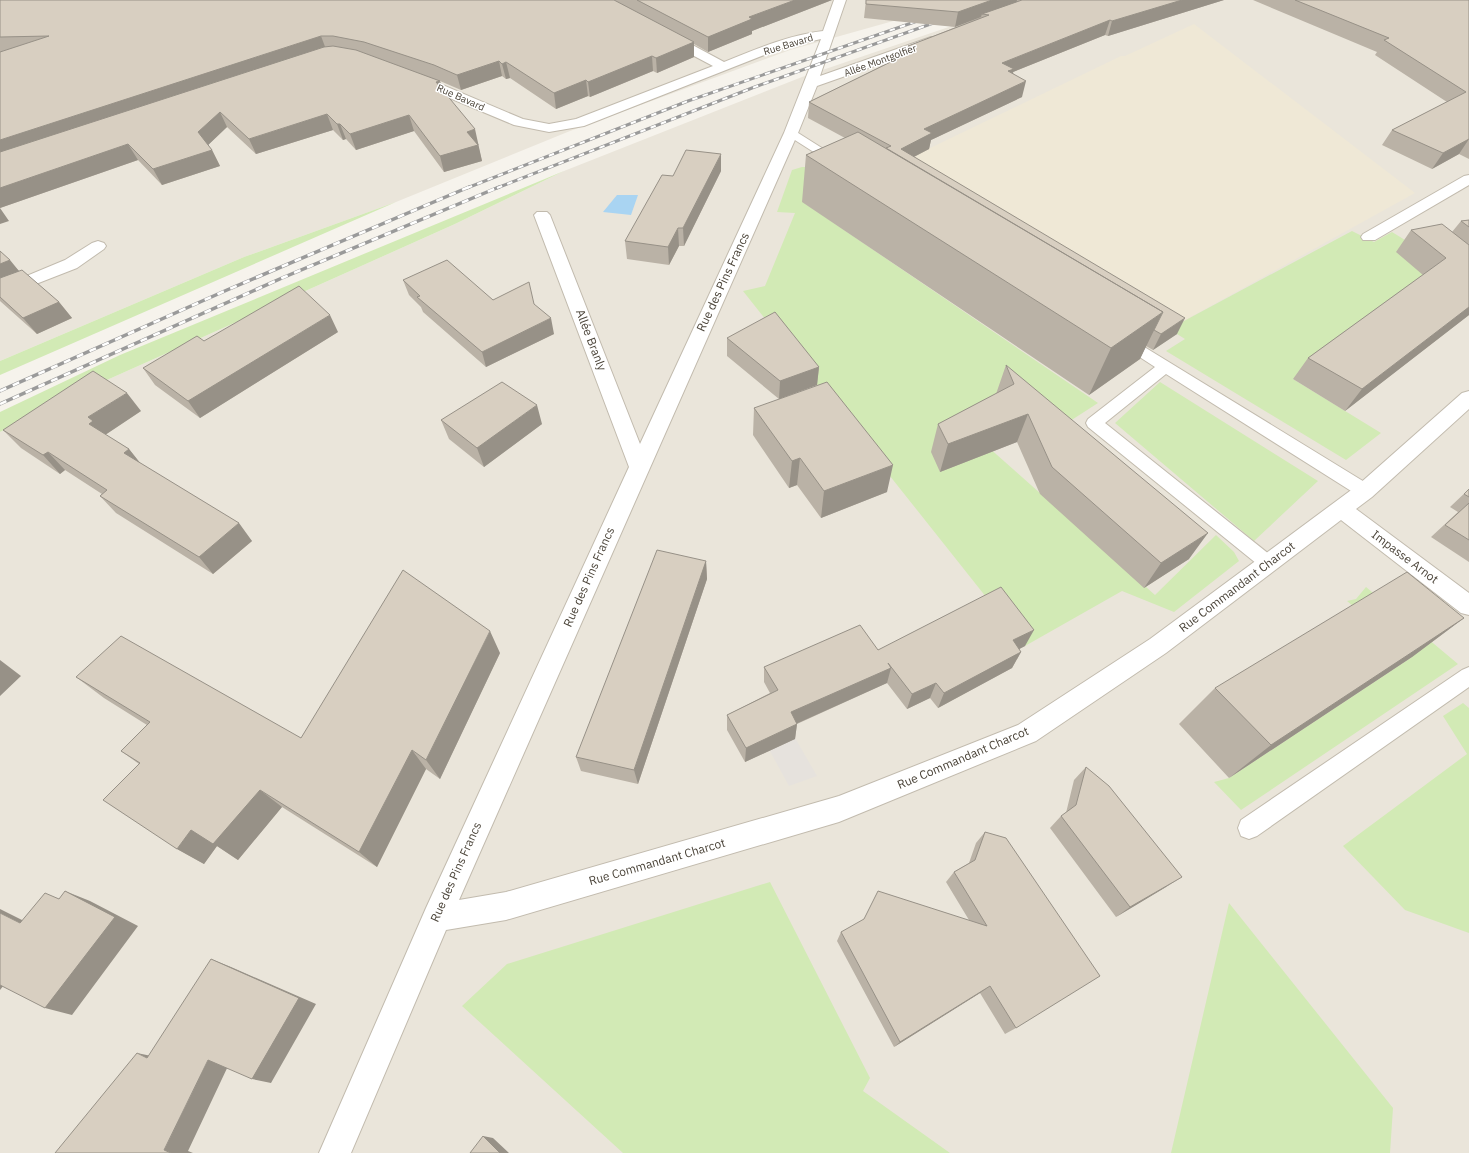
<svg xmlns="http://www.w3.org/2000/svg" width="1469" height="1153" viewBox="0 0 1469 1153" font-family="'IBM Plex Sans',sans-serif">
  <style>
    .residential { fill: #eae5da }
    .industrial { fill: #e6e2dd }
    .education { fill: #efe8d6 }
    .green { fill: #d2eab5 }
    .water { fill: #a9d4f2 }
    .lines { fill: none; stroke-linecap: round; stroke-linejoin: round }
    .service-casing { stroke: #c2bbae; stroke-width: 2 }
    .minor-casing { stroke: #c2bbae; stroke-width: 2 }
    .service { fill: #fff; fill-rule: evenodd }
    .minor { fill: #fff; fill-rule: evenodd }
    .rail-far1-casing { stroke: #9a9a9a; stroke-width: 3 }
    .rail-casing { stroke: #9a9a9a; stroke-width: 3.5 }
    .rail-far1 { stroke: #fff; stroke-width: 2; stroke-dasharray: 5.5; stroke-linecap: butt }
    .rail { stroke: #fff; stroke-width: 2.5; stroke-dasharray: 7; stroke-linecap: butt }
    .wall { fill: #bab2a6 }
    .shaded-wall { fill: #979187 }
    .building { fill: #d8cfc1; stroke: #979187 }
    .labels { text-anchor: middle; stroke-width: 3; stroke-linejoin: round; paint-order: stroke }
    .far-street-label { font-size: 10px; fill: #4b4439; stroke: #fff }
    .street-label { font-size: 12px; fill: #4b4439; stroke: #fff }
  </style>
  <rect width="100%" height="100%" fill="#f6f3ec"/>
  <!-- residential -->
  <path class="residential" d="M0 0H968L790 50 570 131 396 202 244 257 0 361Z
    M1020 0H1469V1153H0V432L98 384 455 224 564 171 802 77 981 16Z"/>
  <!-- industrial -->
  <path class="industrial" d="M779 710 817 776 789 786 753 720Z"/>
  <!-- education -->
  <path class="education" d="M1194 24 1415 193 1169 329 897 164 1121 56H1125Z"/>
  <!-- green -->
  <path class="green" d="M802 167H815L803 202 1098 403 1053 432 970 431 1155 595 1216 535 1234 552 1239 561 1174 612 1122 591 1025 646 743 291 765 286 795 213 777 212 792 170Z
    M564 171 455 224 98 384 0 432V412L120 355Z
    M396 202 0 375V361L244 257Z
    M1352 231 1374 242 1392 232 1418 248 1468 312 1293 379 1381 433 1346 460 1166 351 1185 339 1169 329Z
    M1160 382 1318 481 1254 541 1115 423Z
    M1366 587 1458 664 1241 810 1214 782 1229 778 1412 657 1347 601 1356 599Z
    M1463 703 1469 708V933L1405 910 1343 846 1467 754 1443 716Z
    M770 882 870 1078 863 1091 950 1153H623L462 1006 507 964Z
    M1229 903 1393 1108 1390 1153H1171Z"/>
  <!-- water -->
  <path class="water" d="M617 195H638L631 215 603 212Z"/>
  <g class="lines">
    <!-- service casing -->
    <g class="service-casing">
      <path id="service" d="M791 130 795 131 844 162 842 165H834L787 135 785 133Z
        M1123 335 1128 337 1371 486 1373 491 1371 496 1365 497 1359 496 1166 374 1105 423 1274 558 1277 563 1274 568 1268 570 1262 568 1088 427 1086 423 1088 419 1155 367 1118 343 1116 340 1118 337Z
        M1469 667V687L1257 836 1249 839 1241 836 1238 828 1241 820 1462 670Z"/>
    </g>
    <!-- minor casing -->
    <g class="minor-casing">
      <path id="minor" d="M834 0H846L820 76 931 37H939L941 40 939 43 817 86 798 133 459 900 506 892 839 796 1018 725 1150 639 1358 485 1462 393 1469 391V409L1372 497 1356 509 1469 593V615L1461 613 1341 520 1166 653 1036 741 839 822 506 920 446 930 351 1153H319L426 908 629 467 534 215 537 212H547L550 215 640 444 784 133 821 39 782 48 584 126 549 132 514 125 409 81 408 78 409 75H419L523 119 549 124 576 119 713 66 664 40 662 37 664 34H672L724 62C756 49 789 35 823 31Z
        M1469 175V185L1375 240H1363L1361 237 1363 234 1464 176Z
        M98 241 104 243 106 246 104 249 77 268 0 298V287L65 260 92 243Z"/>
    </g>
    <!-- service -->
    <use href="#service" class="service"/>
    <!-- minor -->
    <use href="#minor" class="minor"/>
    <!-- rail-far1 casing -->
    <g class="rail-far1-casing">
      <path id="rail-far1" d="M467 188 688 101 923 19
        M497 188 752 88 939 21"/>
    </g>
    <!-- rail casing -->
    <g class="rail-casing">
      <path id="rail" d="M0 391 227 290 469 187
        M0 404 282 278 499 187"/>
    </g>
    <!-- rail-far1 -->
    <use href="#rail-far1" class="rail-far1"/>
    <!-- rail -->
    <use href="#rail" class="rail"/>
  </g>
  <!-- wall -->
  <path class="wall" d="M0 0H832L752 31V34L708 52 694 44V57L657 73 653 71 590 97 588 96 556 109 510 78 506 79 502 76 461 90 440 81 442 89 479 145H478L482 161 444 172 414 131 356 150 346 139 343 140 333 130 256 154 227 127 208 145 212 150 220 166 162 185 138 160 0 208Z
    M866 0H1224L1108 36 1105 35 1013 72 1022 97 931 140 929 149 914 157 1177 334 1153 350 1146 346 1140 359 1089 395 802 202 806 155 845 138 808 118 809 102 906 54 908 46 981 17 955 27 864 18Z
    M1253 0H1469V159L1459 154 1432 169 1382 145 1392 130 1447 102 1375 55 1377 52Z
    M721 171 684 246H679L669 265 627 259 625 241 673 176Z
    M1469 220V315L1345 411 1293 379 1308 358 1423 275 1396 252 1411 230 1452 232 1461 221Z
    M0 251 19 271 59 302 72 318 37 334 0 301Z
    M403 280 493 300 554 334 486 367 423 312 421 307 409 295Z
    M338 332 200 418 155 385 143 368Z
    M727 338 819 367 817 385 779 399 727 356Z
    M1006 365 1189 559 1144 588 1040 494 1017 442 940 472 931 452 938 424 996 394Z
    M754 408 887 492 821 518 797 485 789 488 753 435Z
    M141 411 105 435 129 449 141 464 252 541 213 574 116 513 100 496 102 494 65 470 60 474 21 448 3 430Z
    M441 420 542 424 484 467 449 439Z
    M1469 489V562L1431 537 1458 512 1450 507Z
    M706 561 707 579 638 784 581 771 576 757Z
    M1464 618 1412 657 1229 778 1179 724 1215 688Z
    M1025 646 1019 649 1021 652 1012 668 938 708 930 698 907 709 887 683 797 724 795 739 745 762 727 730V715L770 693 764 682V667L878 650Z
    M500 653 440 779 426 769 377 867 282 807 238 860 217 846 204 864 177 849 139 764 121 751 147 725 104 698 76 677 301 738Z
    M1086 767 1166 887 1116 917 1050 828 1061 816 1066 813 1074 780Z
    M985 832 1016 1028 1005 1034 980 993 894 1047 837 941 841 932 969 920 946 882 954 872 969 863 976 843Z"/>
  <!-- shaded-wall -->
  <path class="shaded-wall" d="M795 0H832L752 31V34L708 52V37L749 17Z
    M992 0H1017L1016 5 982 14 981 17 955 27 958 12Z
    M1182 0H1224L1108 36 1112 21Z
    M1110 20 1105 35 1013 72 1010 84 1002 63Z
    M321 36 327 52 0 159V140Z
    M694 42V57L657 73 656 58Z
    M652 56 653 71 590 97 588 82Z
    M499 61 502 76 461 90 457 75Z
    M506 62 510 78 506 79 502 64Z
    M586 80 588 96 556 109 554 93Z
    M440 81 444 96 436 82Z
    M1026 81 1022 97 931 140 929 149 898 165 901 149 924 129Z
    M220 112 227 127 206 147 198 132Z
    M327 114 333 130 256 154 249 139Z
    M409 115 414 131 356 150 350 134Z
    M337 124H340L346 139 343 140Z
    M475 129 482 161 444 172 440 156 467 132Z
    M1469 139 1459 154 1432 169 1443 153Z
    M128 144 138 160 0 208V188Z
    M212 150 220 166 162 185 153 169Z
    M721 154V171L684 246 683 228Z
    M0 208 9 221 0 224Z
    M678 228 679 246 669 265 668 247Z
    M10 260 23 276 0 285V264Z
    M59 302 72 318 37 334 23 318Z
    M1469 307V315L1345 411 1362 389Z
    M1163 312 1140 359 1089 395 1111 348Z
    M330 315 338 332 200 418 188 401Z
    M551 318 554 334 486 367 482 352Z
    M1185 318 1177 334 1153 350 1161 334Z
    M819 367 817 385 779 399 780 381Z
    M127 393 141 411 105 435 89 424 88 417Z
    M537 405 542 424 484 467 477 448Z
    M1028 414 1017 442 940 472 948 444Z
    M129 449 144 468 124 453Z
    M48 452 65 470 60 474 43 455Z
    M800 458 797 485 789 488 792 461Z
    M893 465 887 492 821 518 824 491Z
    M239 523 252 541 213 574 199 557Z
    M1208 533 1189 559 1144 588 1161 563Z
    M706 561 707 579 638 784 634 770Z
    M1464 618 1412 657 1229 778 1271 745Z
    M1034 630 1025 646 1004 657 1013 640Z
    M490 631 500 653 440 779 426 760Z
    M1021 652 1012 668 938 708 944 693Z
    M0 660 21 676 0 696Z
    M891 668 887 683 789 727 791 712Z
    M936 683 930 698 907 709 912 694Z
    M797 724 795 739 745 762 746 748Z
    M412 750 426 769 377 867 359 852Z
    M260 790 282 807 238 860 217 846 204 864 177 849 191 830Z
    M1182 877 1166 887 1116 917 1130 907Z
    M65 891 90 901 138 926 72 1015 45 1008Z
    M0 909 46 932 20 923 0 913Z
    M211 959 231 967 316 1004 271 1083 252 1079Z
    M0 980 7 981 0 990Z
    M990 986 980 993 894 1047 900 1042Z
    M137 1053 161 1058H147Z
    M208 1060 229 1064 188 1151 193 1153H171L164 1150Z
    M483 1136 493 1138 509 1153H500Z"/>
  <!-- building -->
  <path class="building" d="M0 0H614L694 42 656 58 652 56 588 82 586 80 554 93 506 62 502 64 499 61 457 75 434 65 364 42 333 36H321L0 140V52L49 36 0 37Z
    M637 0H795L749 17 752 19 708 37Z
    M866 0H992L958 12 866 4Z
    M1022 0H1182L1112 21 1110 20 1002 63 1014 69 1008 71 1026 81 924 129 932 133 901 149 1185 318 1161 334 1154 330 1163 312 886 148 891 146 809 102 915 50 908 46 989 15 982 14Z
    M1295 0H1469V139L1443 153 1392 130 1466 92 1384 40 1389 38Z
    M333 46 356 50 440 81 436 82 475 129 467 132 478 145 440 156 409 115 350 134 340 124H337L327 114 249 139 220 112 198 132 212 150 153 169 128 144 0 188V152L324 47Z
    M858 132 1163 312 1111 348 806 155Z
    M686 150 721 154 683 228H678L668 247 625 241 662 175 673 176Z
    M1469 220V227L1461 221Z
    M1442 224 1469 245V307L1362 389 1308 358 1446 258 1411 230Z
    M0 251 10 260 0 264Z
    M447 260 493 300 529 282 534 304 551 318 482 352 417 297 420 296 403 280Z
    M22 270 59 302 23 318 0 297V278Z
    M299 286 330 315 188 401 143 368 197 336 204 341Z
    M775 312 819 367 780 381 727 338Z
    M1006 365 1208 533 1161 563 1052 467 1028 414 948 444 938 424 1014 384Z
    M93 371 127 393 88 417 93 421 89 424 129 449 124 453 239 523 199 557 100 496 107 490 48 452 43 455 3 430Z
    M502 382 537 405 477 448 441 420Z
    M827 382 893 465 824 491 800 458 792 461 754 408Z
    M1469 489V497L1464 494Z
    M1469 503V540L1445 525Z
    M657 550 706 561 634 770 576 757Z
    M403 570 490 631 426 760 412 750 359 852 260 790 213 844 191 830 177 849 103 800 140 763 121 751 150 722 76 677 121 636 301 738Z
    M1407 572 1464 618 1271 745 1215 688Z
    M1001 587 1034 630 1013 640 1021 652 944 693 936 683 912 694 888 663 891 668 791 712 797 724 746 748 727 715 778 690 764 667 860 625 878 650Z
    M1086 767 1109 786 1182 877 1130 907 1061 816 1076 805Z
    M985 832 1006 838 1100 976 1016 1028 990 986 900 1042 841 932 864 919 878 891 987 926 954 872 975 860Z
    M65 891 115 917 45 1008 0 985V913L20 923 45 893 59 899Z
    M211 959 299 998 252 1079 208 1060 164 1150 171 1153H55L137 1053 147 1058Z
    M483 1136 500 1153H470Z"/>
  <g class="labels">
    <!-- far-street labels -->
    <g class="far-street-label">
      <text transform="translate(788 44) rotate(-17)" y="4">Rue Bavard</text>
      <text transform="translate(880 60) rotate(-20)" y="4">Allée Montgolfier</text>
      <text transform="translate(461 97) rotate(24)" y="4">Rue Bavard</text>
    </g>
    <!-- street labels -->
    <g class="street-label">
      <text transform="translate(723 282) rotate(-65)" y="4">Rue des Pins Francs</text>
      <text transform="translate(591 340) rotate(69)" y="4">Allée Branly</text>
      <text transform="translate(1405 557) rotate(37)" y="4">Impasse Arnot</text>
      <text transform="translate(589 577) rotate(-66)" y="4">Rue des Pins Francs</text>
      <text transform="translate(1237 587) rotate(-37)" y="4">Rue Commandant Charcot</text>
      <text transform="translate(963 758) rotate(-23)" y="4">Rue Commandant Charcot</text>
      <text transform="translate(657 862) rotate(-16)" y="4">Rue Commandant Charcot</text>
      <text transform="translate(456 872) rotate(-66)" y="4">Rue des Pins Francs</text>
    </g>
  </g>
</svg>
